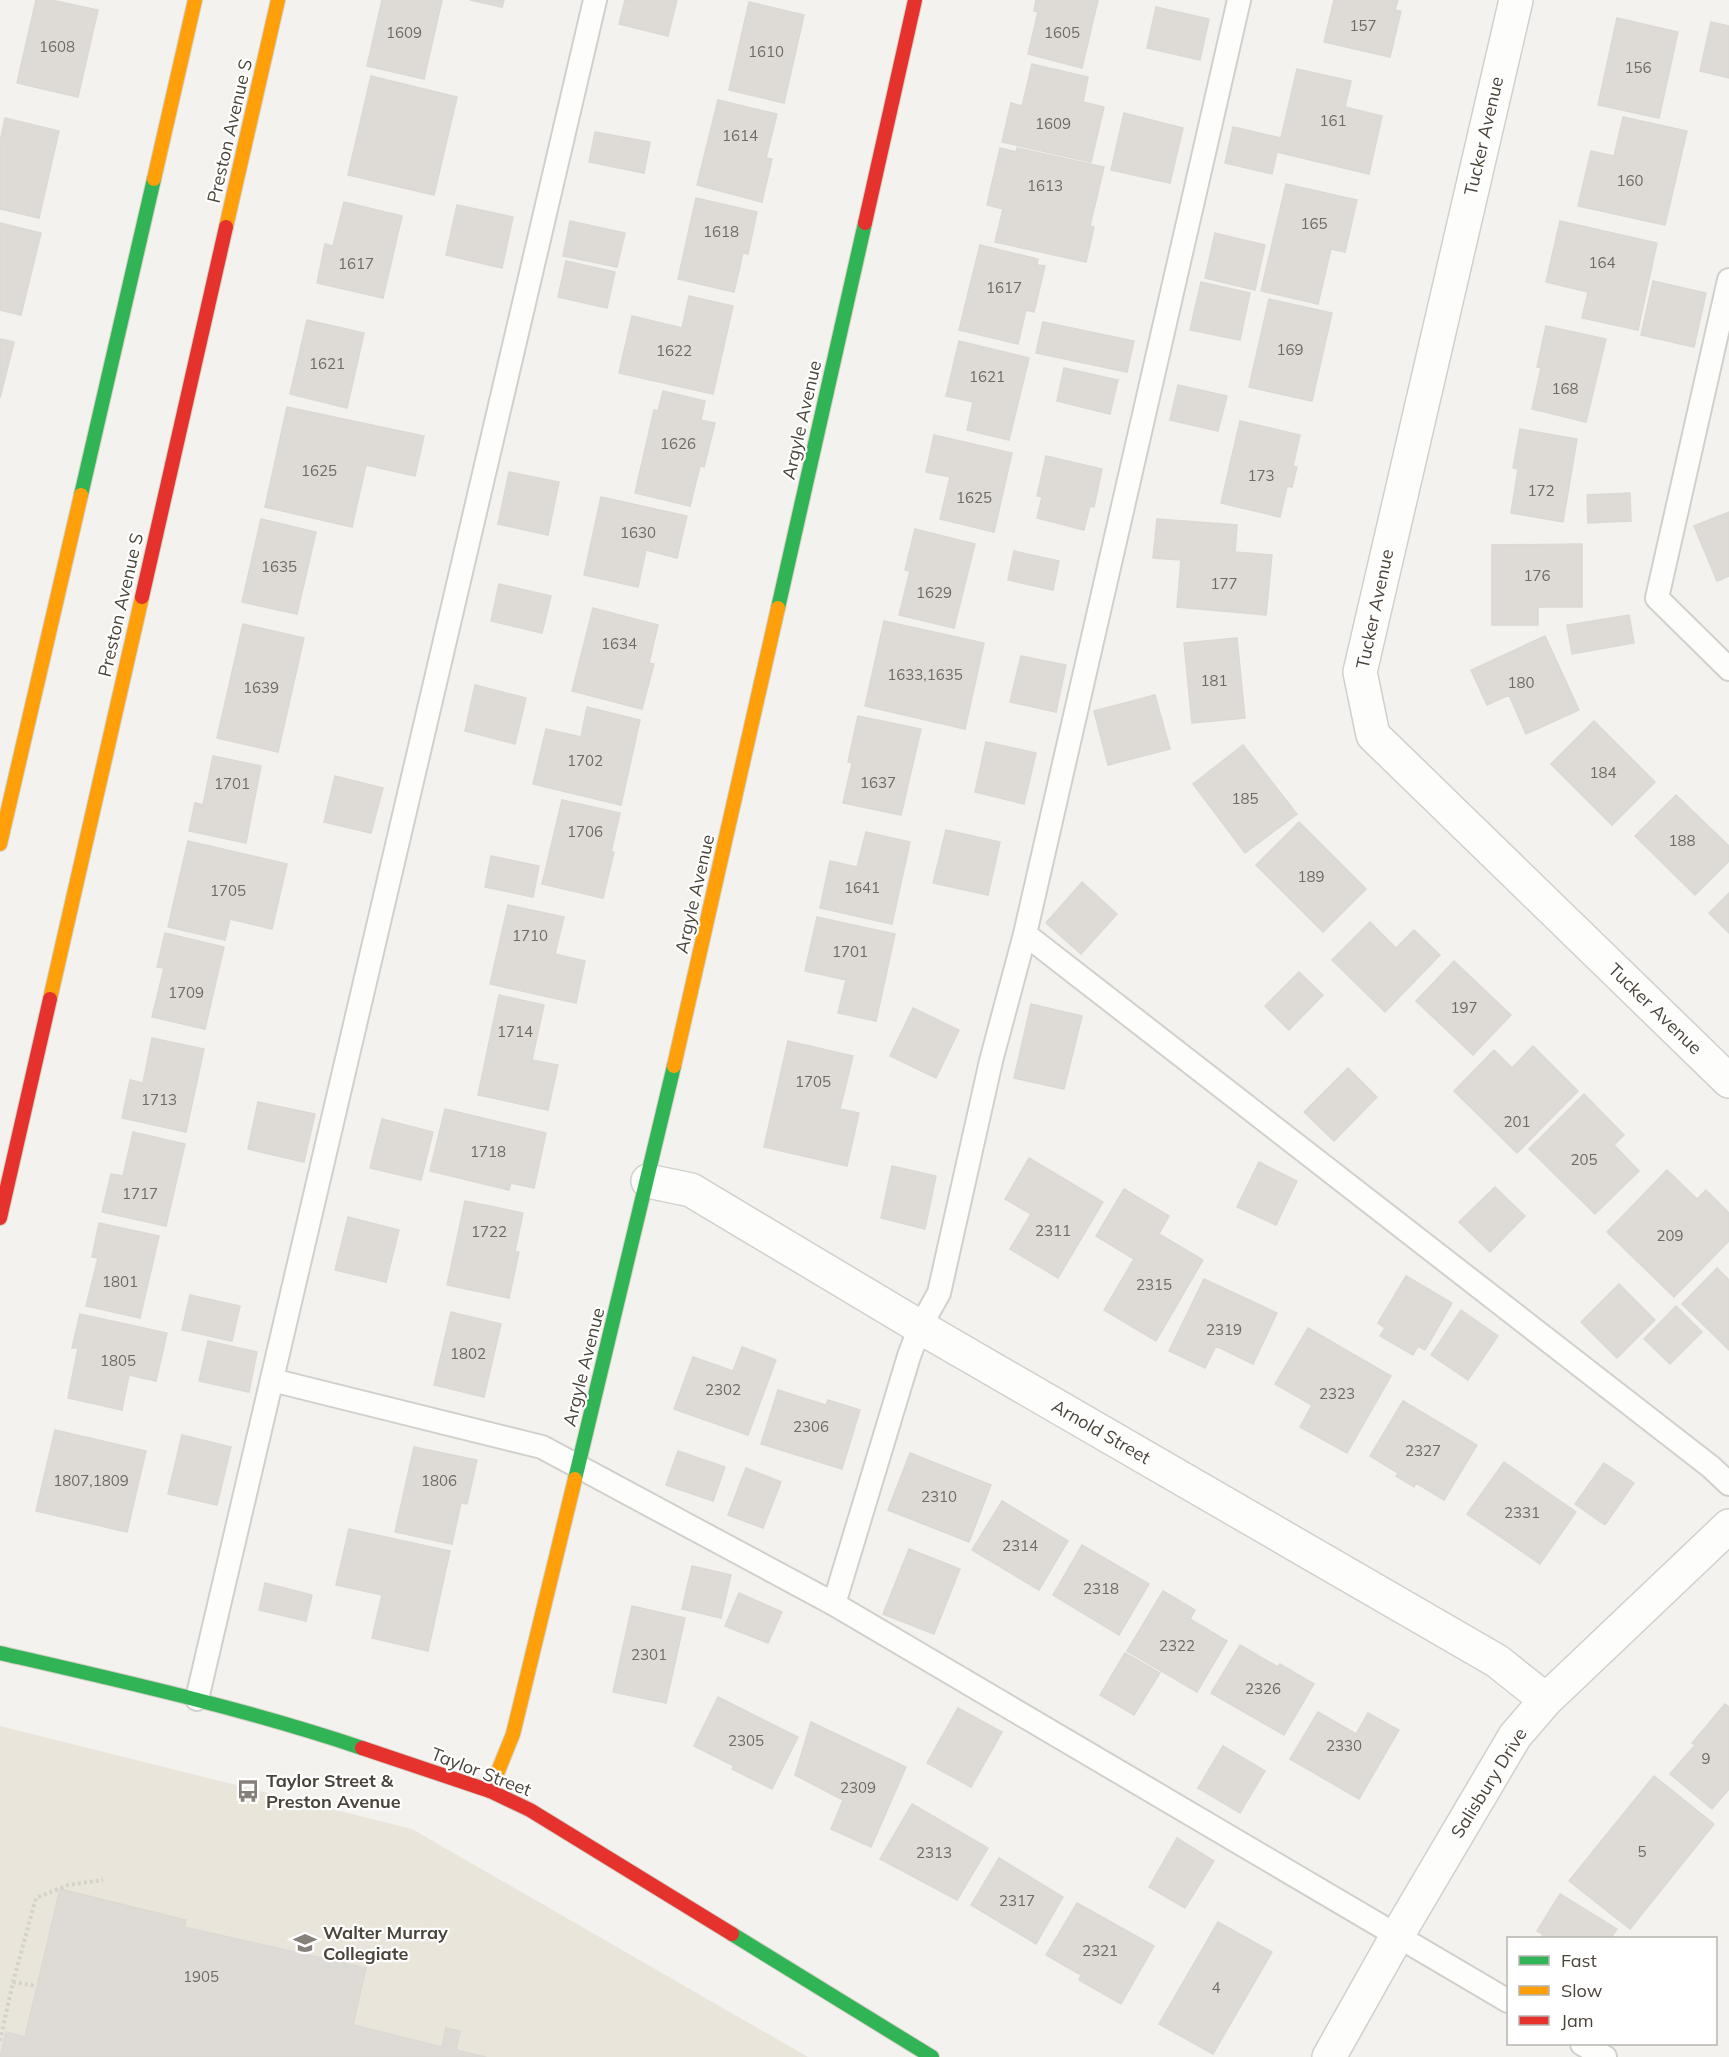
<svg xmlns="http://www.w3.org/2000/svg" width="1729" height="2057" viewBox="0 0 1729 2057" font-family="Mulish,sans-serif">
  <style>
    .education { fill: #eae5da }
    .building { fill: #dedbd6; stroke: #dcd9d4; stroke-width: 1.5 }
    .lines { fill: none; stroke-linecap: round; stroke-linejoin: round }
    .lane-casing { stroke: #d2d0cb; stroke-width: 26 }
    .street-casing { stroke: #d2d0cb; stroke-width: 36 }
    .fast-casing { stroke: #d3cfc5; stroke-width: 16 }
    .slow-casing { stroke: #d3cfc5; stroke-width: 16 }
    .jam-casing { stroke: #d3cfc5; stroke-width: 16 }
    .path { stroke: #d3d2cc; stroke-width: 4; stroke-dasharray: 3 3; stroke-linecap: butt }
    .lane { stroke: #fdfdfc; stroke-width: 22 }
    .street { stroke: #fdfdfc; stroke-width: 33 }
    .fast { stroke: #30b455; stroke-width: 14 }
    .slow { stroke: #ff9f0a; stroke-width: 14 }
    .jam { stroke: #e5322d; stroke-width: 14 }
    .labels { text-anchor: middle; stroke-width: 4.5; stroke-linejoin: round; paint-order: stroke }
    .number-label { font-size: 15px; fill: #706a61 }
    .street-label { font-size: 18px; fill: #4b4439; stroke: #fff }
    .poi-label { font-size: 18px; font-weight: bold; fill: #4b4439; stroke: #fff; text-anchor: start }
  </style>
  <rect width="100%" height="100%" fill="#f4f2ee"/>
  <!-- education -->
  <path class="education" d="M0 1726 412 1829 808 2057H0Z"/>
  <!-- building -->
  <path class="building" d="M36 0H51L98 10 78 97 17 83Z
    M382 0H442L424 79 367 66Z
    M470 0H504L502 7Z
    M625 0H677L668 36 619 24Z
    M1036 0H1098L1082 68 1028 54 1038 12 1034 11Z
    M1334 0H1398L1395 10 1401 11 1390 57 1324 42Z
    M749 2 804 15 784 103 729 90Z
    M1156 7 1209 19 1200 60 1147 48Z
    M1617 18 1678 32 1659 118 1598 105Z
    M1711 22 1729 26V78L1700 71Z
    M1032 64 1088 77 1083 102 1104 107 1091 162 1002 142 1011 103 1022 106Z
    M1297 69 1351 81 1345 107 1382 116 1369 174 1277 152 1272 174 1225 163 1233 127 1281 138Z
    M371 76 457 97 434 195 348 175Z
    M718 100 777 114 766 158 772 159 762 202 697 185Z
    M1124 113 1183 128 1170 183 1111 170Z
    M1623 117 1687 131 1665 225 1578 206 1591 151 1614 156Z
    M5 118 59 131 39 218 0 209V142Z
    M595 132 650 142 644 173 589 162Z
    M1000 148 1016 152 1017 148 1104 167 1090 226 1094 227 1086 262 995 242 1003 209 987 205Z
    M1286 184 1357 200 1345 252 1331 249 1318 304 1261 291Z
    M696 198 757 212 748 254 743 253 734 292 678 279Z
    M344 202 402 216 383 298 317 283 325 244 333 246Z
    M457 205 513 217 502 268 446 255Z
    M570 221 625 233 617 267 563 256Z
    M1560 221 1657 243 1638 330 1582 318 1588 292 1546 282Z
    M0 223 41 233 21 315 0 310Z
    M1215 233 1265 245 1255 290 1205 278Z
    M980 245 1038 259 1037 265 1045 266 1034 312 1026 310 1018 344 959 330Z
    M566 261 615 272 607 308 558 297Z
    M1653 281 1706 293 1694 347 1641 335Z
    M1201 282 1250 293 1240 340 1190 330Z
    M689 296 733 306 713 394 619 373 632 316 682 328Z
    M1269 299 1332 313 1312 401 1249 387Z
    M307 320 364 333 347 408 290 394Z
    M1043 322 1134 341 1127 372 1036 353Z
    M1546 326 1606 339 1586 422 1532 409 1541 368 1537 367Z
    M0 339 14 342 0 398Z
    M959 341 1029 358 1009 440 967 430 973 402 946 396Z
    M1064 368 1118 380 1110 414 1057 401Z
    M1178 385 1227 396 1218 431 1170 420Z
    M663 391 705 401 701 420 715 423 704 467 700 466 690 506 635 493 654 410 658 411Z
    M287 407 424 436 415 476 366 465 352 527 265 507Z
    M1240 421 1300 435 1293 466 1297 467 1292 487 1287 486 1280 517 1221 503Z
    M1520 429 1577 439 1563 522 1511 513 1518 469 1513 468Z
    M934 435 1012 453 994 532 940 519 950 477 926 472Z
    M1046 456 1102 469 1094 507 1090 506 1084 530 1037 518 1042 497 1037 496Z
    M509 472 559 482 548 535 498 524Z
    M1630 493 1631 521 1588 523 1587 495Z
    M601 497 687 516 677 558 646 550 638 587 584 575Z
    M1729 512V576L1717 581 1694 526Z
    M261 519 316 532 297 614 242 602Z
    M1157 519 1237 525 1235 552 1272 555 1266 615 1177 607 1181 560 1153 558Z
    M915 529 975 544 954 628 899 615 910 571 905 570Z
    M1582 544V607H1538V625H1492V545Z
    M1014 551 1059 561 1053 590 1008 580Z
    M499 584 551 596 542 633 491 621Z
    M593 608 658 625 649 663 654 664 642 709 572 691Z
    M1629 615 1634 643 1572 654 1567 625Z
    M884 621 984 643 965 729 865 706Z
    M243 624 304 638 278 752 217 738Z
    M1545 636 1579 710 1526 734 1509 695 1487 705 1471 670Z
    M1237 638 1245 718 1192 723 1184 643Z
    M1021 656 1066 665 1056 712 1010 702Z
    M475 685 526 698 515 744 465 731Z
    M1155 695 1170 749 1108 765 1094 711Z
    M587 707 640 720 621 805 533 784 546 729 581 737Z
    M858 716 921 729 901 815 843 803 852 763 848 762Z
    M1594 721 1655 782 1612 825 1551 764Z
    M986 742 1036 753 1024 804 975 792Z
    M1243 745 1297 814 1245 853 1193 784Z
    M213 756 261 766 246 843 189 831 195 803 203 805Z
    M335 776 383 788 371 833 324 822Z
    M1676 795 1729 846V861L1695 895 1635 836Z
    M562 800 620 813 611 852H614L603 898 542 884Z
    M1299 822 1366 889 1323 932 1256 865Z
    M946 830 1000 842 988 895 933 883Z
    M866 832 910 842 892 924 820 908 830 861 857 867Z
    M188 841 287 864 272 929 230 919 225 940 168 927Z
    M491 856 539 866 533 897 485 887Z
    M1082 882 1117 914 1081 954 1046 923Z
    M1729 893V933L1709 913Z
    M508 905 564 917 555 954 585 961 576 1003 490 984Z
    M817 917 895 934 876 1021 838 1013 846 980 805 971Z
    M1370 922 1396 948 1414 930 1440 955 1385 1012 1332 960Z
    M165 933 224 947 205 1029 152 1017 164 968 157 967Z
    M1454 961 1511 1015 1473 1055 1416 1001Z
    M1299 972 1323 995 1289 1030 1265 1006Z
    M499 995 544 1005 532 1060 558 1065 548 1110 478 1095Z
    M1031 1004 1082 1016 1064 1089 1014 1078Z
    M913 1008 959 1030 936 1078 890 1056Z
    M152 1038 204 1049 186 1132 122 1118 130 1080 143 1083Z
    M788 1041 853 1056 840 1109 859 1113 847 1166 764 1147Z
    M1533 1046 1578 1091 1517 1153 1454 1091 1494 1050 1512 1068Z
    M1348 1068 1377 1097 1334 1141 1304 1112Z
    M1584 1094 1624 1135 1614 1145 1639 1171 1595 1214 1529 1149Z
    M258 1102 315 1114 304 1162 248 1149Z
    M445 1109 546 1133 534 1188 511 1183 509 1190 430 1171Z
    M382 1119 433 1132 421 1180 370 1168Z
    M133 1132 185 1144 166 1226 102 1212 111 1174 123 1176Z
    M1029 1158 1103 1202 1058 1278 1010 1249 1031 1214 1005 1199Z
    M1259 1162 1297 1181 1276 1225 1237 1207Z
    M892 1166 936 1176 925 1229 881 1218Z
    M1667 1170 1697 1199 1706 1190 1729 1213V1241L1674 1297 1607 1232Z
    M1495 1187 1525 1216 1490 1252 1459 1222Z
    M1124 1189 1169 1216 1159 1234 1203 1260 1156 1341 1104 1310 1134 1259 1096 1236Z
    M465 1201 523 1213 515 1251 519 1252 509 1298 447 1285Z
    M348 1217 399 1230 386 1282 335 1270Z
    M99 1223 159 1236 140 1318 86 1306 98 1258 92 1257Z
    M1717 1268 1729 1280V1350L1682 1304Z
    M1406 1276 1452 1303 1425 1350 1418 1346 1413 1355 1380 1336 1385 1328 1378 1323Z
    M1204 1279 1277 1313 1253 1364 1216 1346 1205 1368 1169 1351Z
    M1619 1284 1655 1320 1617 1358 1581 1322Z
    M190 1295 240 1306 232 1341 182 1330Z
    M1676 1306 1702 1332 1670 1364 1644 1339Z
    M1461 1310 1498 1336 1468 1380 1431 1355Z
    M451 1312 501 1324 484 1397 434 1385Z
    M80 1314 167 1333 156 1381 129 1375 122 1410 68 1398 78 1348H72Z
    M1308 1328 1391 1376 1347 1453 1300 1427 1312 1405 1275 1384Z
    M208 1341 257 1352 249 1392 199 1381Z
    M742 1347 776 1360 748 1435 674 1409 693 1357 733 1371Z
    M778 1390 826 1405 828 1400 860 1410 842 1469 761 1444Z
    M1403 1401 1477 1445 1444 1500 1416 1483 1414 1487 1396 1476 1398 1473 1370 1456Z
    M55 1430 146 1451 127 1532 36 1511Z
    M182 1435 231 1447 217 1505 168 1494Z
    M414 1447 477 1460 467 1504 461 1503 452 1544 395 1532Z
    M678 1451 725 1467 713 1501 666 1485Z
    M910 1453 991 1485 969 1542 888 1510Z
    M1504 1462 1576 1512 1540 1564 1467 1514Z
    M1604 1463 1634 1483 1605 1525 1575 1504Z
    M746 1468 781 1482 763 1528 728 1515Z
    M1002 1501 1068 1541 1039 1590 972 1550Z
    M349 1529 450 1551 428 1651 372 1638 382 1595 336 1585Z
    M1082 1545 1149 1584 1119 1635 1053 1595Z
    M909 1549 960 1569 934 1634 883 1614Z
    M692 1566 731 1575 721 1618 682 1609Z
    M265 1583 312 1595 306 1621 259 1610Z
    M1163 1591 1195 1610 1190 1619 1227 1641 1197 1692 1127 1651Z
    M739 1593 782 1612 768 1643 725 1626Z
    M632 1606 685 1618 666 1703 613 1692Z
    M1240 1645 1278 1667 1280 1664 1314 1684 1284 1735 1211 1693Z
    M1125 1653 1160 1673 1134 1715 1100 1695Z
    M718 1697 798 1737 772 1789 732 1769 734 1766 694 1746Z
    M1725 1704 1729 1707V1789L1712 1809 1670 1774 1695 1745 1692 1743Z
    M958 1708 1002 1732 971 1787 927 1763Z
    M1318 1712 1356 1734 1368 1713 1399 1730 1359 1799 1290 1759Z
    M811 1722 906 1767 871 1847 831 1829 843 1800 795 1775Z
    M1223 1746 1265 1771 1240 1813 1198 1788Z
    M1654 1776 1714 1824 1630 1929 1569 1881Z
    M912 1804 988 1848 957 1900 880 1859Z
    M1177 1838 1214 1861 1185 1908 1149 1887Z
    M999 1858 1063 1897 1036 1944 971 1905Z
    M60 1889 186 1920 184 1927 366 1968 353 2025 442 2047 446 2028 460 2031 456 2050 486 2057H0L6 2032 25 2037Z
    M1560 1894 1617 1929 1611 1938H1541L1543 1934 1537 1931Z
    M1077 1903 1154 1946 1121 2004 1079 1980 1081 1975 1046 1955Z
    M1218 1922 1272 1952 1213 2054 1159 2024Z"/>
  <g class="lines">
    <!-- lane casing -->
    <g class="lane-casing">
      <path id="lane" d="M1729 280 1657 598 1729 669
        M1025 934 1711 1467 1729 1484
        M272 1380 542 1447 834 1604 1508 2001
        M834 1604 909 1356 920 1327 939 1293 991 1061 1025 934 1239 0
        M197 1699 595 0
        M1582 2044 1605 2057"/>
    </g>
    <!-- street casing -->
    <g class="street-casing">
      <path id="street" d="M1516 0 1360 672 1373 735 1729 1081
        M648 1181 691 1190 920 1327 1497 1661 1546 1700
        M1329 2057 1397 1936 1515 1736 1546 1700 1729 1526"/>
    </g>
    <!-- fast casing -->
    <g class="fast-casing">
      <path id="fast" d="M81 495 154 179
        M778 608 865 223
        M575 1479 674 1066
        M0 1653C122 1681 243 1708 362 1748
        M732 1934 932 2057"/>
    </g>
    <!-- slow casing -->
    <g class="slow-casing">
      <path id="slow" d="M154 179 195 0
        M226 227 278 0
        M0 844 81 495
        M50 999 142 597
        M674 1066 778 608
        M490 1791 513 1734 575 1479"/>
    </g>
    <!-- jam casing -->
    <g class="jam-casing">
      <path id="jam" d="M865 223 915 0
        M142 597 226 227
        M0 1218 50 999
        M362 1748 490 1791 530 1810 732 1934"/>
    </g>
    <!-- path -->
    <path class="path" d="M13 1982 36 1986
      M0 2041 13 1982 36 1898 68 1885 103 1880"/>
    <!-- lane -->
    <use href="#lane" class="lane"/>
    <!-- street -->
    <use href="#street" class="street"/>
    <!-- fast -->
    <use href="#fast" class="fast"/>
    <!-- slow -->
    <use href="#slow" class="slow"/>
    <!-- jam -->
    <use href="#jam" class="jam"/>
  </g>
  <!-- icons -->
  <defs>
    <g id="bus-bare" transform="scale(1.8)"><path d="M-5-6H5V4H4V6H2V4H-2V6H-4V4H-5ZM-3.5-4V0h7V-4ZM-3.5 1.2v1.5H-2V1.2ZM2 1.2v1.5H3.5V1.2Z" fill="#868178" stroke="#fff" stroke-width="2.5" paint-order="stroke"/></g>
    <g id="school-bare" transform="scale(1.8)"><path d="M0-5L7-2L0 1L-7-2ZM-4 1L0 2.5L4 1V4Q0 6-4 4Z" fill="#868178" stroke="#fff" stroke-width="2.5" paint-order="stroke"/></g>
  </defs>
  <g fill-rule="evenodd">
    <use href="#bus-bare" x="248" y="1791"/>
    <use href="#school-bare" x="305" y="1943"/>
  </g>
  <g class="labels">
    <!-- number labels -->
    <g class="number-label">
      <text x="1363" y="31">157</text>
      <text x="404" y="38">1609</text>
      <text x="1062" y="38">1605</text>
      <text x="57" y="52">1608</text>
      <text x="766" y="57">1610</text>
      <text x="1638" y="73">156</text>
      <text x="1333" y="126">161</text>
      <text x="1053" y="129">1609</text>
      <text x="740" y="141">1614</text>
      <text x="1630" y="186">160</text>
      <text x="1045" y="191">1613</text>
      <text x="1314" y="229">165</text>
      <text x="721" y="237">1618</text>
      <text x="1602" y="268">164</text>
      <text x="356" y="269">1617</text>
      <text x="1004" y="293">1617</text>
      <text x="1290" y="355">169</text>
      <text x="674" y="356">1622</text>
      <text x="327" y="369">1621</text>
      <text x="987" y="382">1621</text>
      <text x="1565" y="394">168</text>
      <text x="678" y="449">1626</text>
      <text x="319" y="476">1625</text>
      <text x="1261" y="481">173</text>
      <text x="1541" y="496">172</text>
      <text x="974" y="503">1625</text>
      <text x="638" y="538">1630</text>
      <text x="279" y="572">1635</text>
      <text x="1537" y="581">176</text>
      <text x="1224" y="589">177</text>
      <text x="934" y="598">1629</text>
      <text x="619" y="649">1634</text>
      <text x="925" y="680">1633,1635</text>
      <text x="1214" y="686">181</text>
      <text x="1521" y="688">180</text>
      <text x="261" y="693">1639</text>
      <text x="585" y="766">1702</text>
      <text x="1603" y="778">184</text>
      <text x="878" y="788">1637</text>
      <text x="232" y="789">1701</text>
      <text x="1245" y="804">185</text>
      <text x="585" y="837">1706</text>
      <text x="1682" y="846">188</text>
      <text x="1311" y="882">189</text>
      <text x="862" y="893">1641</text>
      <text x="228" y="896">1705</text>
      <text x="530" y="941">1710</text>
      <text x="850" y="957">1701</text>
      <text x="186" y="998">1709</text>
      <text x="1464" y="1013">197</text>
      <text x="515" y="1037">1714</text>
      <text x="813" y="1087">1705</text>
      <text x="159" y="1105">1713</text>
      <text x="1517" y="1127">201</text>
      <text x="488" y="1157">1718</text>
      <text x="1584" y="1165">205</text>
      <text x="140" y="1199">1717</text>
      <text x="1053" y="1236">2311</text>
      <text x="489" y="1237">1722</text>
      <text x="1670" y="1241">209</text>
      <text x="120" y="1287">1801</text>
      <text x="1154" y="1290">2315</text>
      <text x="1224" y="1335">2319</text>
      <text x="468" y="1359">1802</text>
      <text x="118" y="1366">1805</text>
      <text x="723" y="1395">2302</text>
      <text x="1337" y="1399">2323</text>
      <text x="811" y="1432">2306</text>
      <text x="1423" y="1456">2327</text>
      <text x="91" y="1486">1807,1809</text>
      <text x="439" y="1486">1806</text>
      <text x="939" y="1502">2310</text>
      <text x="1522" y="1518">2331</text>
      <text x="1020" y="1551">2314</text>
      <text x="1101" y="1594">2318</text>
      <text x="1177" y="1651">2322</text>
      <text x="649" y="1660">2301</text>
      <text x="1263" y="1694">2326</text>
      <text x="746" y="1746">2305</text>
      <text x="1344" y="1751">2330</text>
      <text x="1706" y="1764">9</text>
      <text x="858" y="1793">2309</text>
      <text x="1642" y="1857">5</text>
      <text x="934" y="1858">2313</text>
      <text x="1017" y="1906">2317</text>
      <text x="1100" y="1956">2321</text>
      <text x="201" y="1982">1905</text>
      <text x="1216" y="1993">4</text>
    </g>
    <!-- street labels -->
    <g class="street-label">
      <text transform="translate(230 131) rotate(-77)" y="6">Preston Avenue S</text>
      <text transform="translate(1484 136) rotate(-77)" y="6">Tucker Avenue</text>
      <text transform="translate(802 420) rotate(-77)" y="6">Argyle Avenue</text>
      <text transform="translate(121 605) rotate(-77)" y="6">Preston Avenue S</text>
      <text transform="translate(1375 609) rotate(-78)" y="6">Tucker Avenue</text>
      <text transform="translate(695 894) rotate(-77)" y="6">Argyle Avenue</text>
      <text transform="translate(1655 1009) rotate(44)" y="6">Tucker Avenue</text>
      <text transform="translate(584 1367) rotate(-76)" y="6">Argyle Avenue</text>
      <text transform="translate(1101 1432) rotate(30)" y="6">Arnold Street</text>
      <text transform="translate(481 1772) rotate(21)" y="6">Taylor Street</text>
      <text transform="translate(1489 1783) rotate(-58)" y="6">Salisbury Drive</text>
    </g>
    <!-- poi labels -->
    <g class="poi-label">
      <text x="266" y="1787">Taylor Street &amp;<tspan x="266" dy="21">Preston Avenue</tspan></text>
      <text x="323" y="1939">Walter Murray<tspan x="323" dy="21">Collegiate</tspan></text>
    </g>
  </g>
  <!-- legend -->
  <rect x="1507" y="1937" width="210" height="108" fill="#ffffff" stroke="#b7b4b0" stroke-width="1.5"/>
  <rect x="1519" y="1956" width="30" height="9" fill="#30b455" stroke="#b7b4b0" stroke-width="1.5"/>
  <text x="1561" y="1967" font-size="18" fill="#4b4439">Fast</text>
  <rect x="1519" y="1986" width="30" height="9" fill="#ff9f0a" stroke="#b7b4b0" stroke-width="1.5"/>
  <text x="1561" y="1997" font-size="18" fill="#4b4439">Slow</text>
  <rect x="1519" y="2016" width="30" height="9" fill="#e5322d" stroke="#b7b4b0" stroke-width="1.5"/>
  <text x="1561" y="2027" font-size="18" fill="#4b4439">Jam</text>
</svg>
